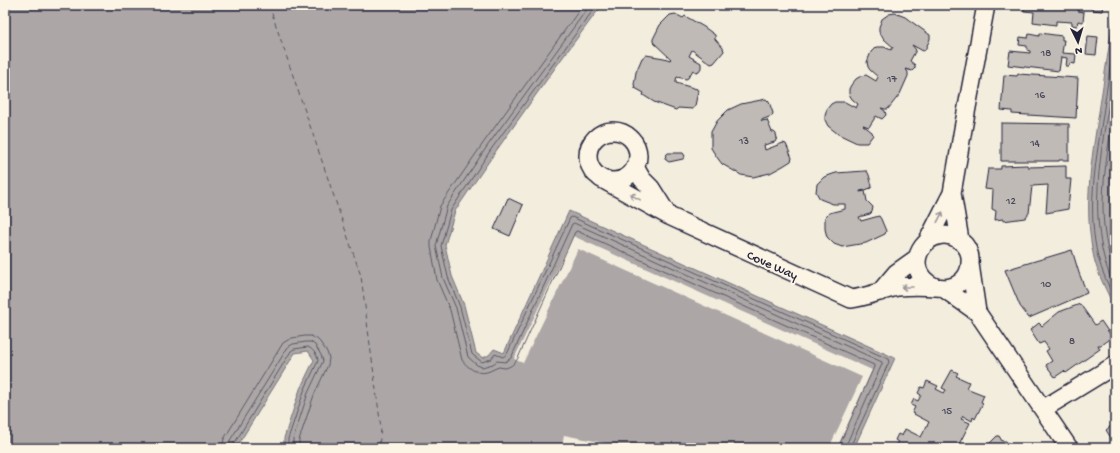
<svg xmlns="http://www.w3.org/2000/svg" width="1120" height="453" viewBox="0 0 1120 453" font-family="'Gochi Hand',sans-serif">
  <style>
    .water { fill: #aca7a6; stroke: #75727b }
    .pier { fill: #f3edde }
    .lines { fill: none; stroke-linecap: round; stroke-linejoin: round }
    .shore { stroke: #595766; stroke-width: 1 }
    .ferry { stroke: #525160; stroke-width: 1; stroke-dasharray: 5 4; stroke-linecap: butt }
    .building { fill: #bfbab6; stroke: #22223b }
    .minor-casing { stroke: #22223b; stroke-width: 20 }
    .minor { stroke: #fcf5e5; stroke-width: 17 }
    .oneway { stroke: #9a9698 }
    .labels { text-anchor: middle; stroke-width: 4; stroke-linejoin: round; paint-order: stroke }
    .number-label { font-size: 11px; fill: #49485a }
    .street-label { font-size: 13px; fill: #22223b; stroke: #fcf5e5 }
  </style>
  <rect width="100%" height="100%" fill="#f3edde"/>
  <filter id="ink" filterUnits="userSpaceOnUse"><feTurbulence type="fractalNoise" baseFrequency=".025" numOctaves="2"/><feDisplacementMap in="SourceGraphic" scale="8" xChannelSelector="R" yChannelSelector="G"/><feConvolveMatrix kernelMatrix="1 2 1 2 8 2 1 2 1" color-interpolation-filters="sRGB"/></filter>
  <g filter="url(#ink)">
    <!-- water -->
    <path class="water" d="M5 5H602L560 61 496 151 455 211 445 245 452 276 464 305 476 353 483 358 489 355 494 349 504 353 569 211 895 358 854 448H284V438L300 389 314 360 308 351 295 353 236 448H5Z
      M1115 7V308C1107 292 1098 275 1094 258 1083 209 1091 161 1099 112 1104 77 1110 42 1115 7Z"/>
    <!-- pier -->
    <path class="pier" d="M573 236 872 370 837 448H829L862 377 578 249 523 363 514 359Z
      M564 435 630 448H572L562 446Z"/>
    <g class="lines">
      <!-- shore -->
      <path class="shore" d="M583 5 484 142 440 206 431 241V247L437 280 450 310 462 360C467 367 477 375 487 372 491 371 495 368 499 367 501 367 503 368 505 368 511 367 515 363 518 358L575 232 577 231 874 365V367L841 441 840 448
        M590 5 488 145 447 206 437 242 436 246 443 278 456 308 468 357 477 365 482 367 493 364 497 361 505 362 511 358 572 224 574 223 882 362V364L847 443 846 448
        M597 5 557 59 492 148 451 210 441 246 448 277 460 307 472 354 474 356 482 362 491 359 495 354 503 357 507 354 570 218 572 217 888 359 889 362 851 445V448
        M1115 34C1111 63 1106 92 1102 121 1095 166 1087 212 1098 257 1102 271 1108 286 1115 299
        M1115 67C1104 139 1082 219 1115 288
        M1115 106C1107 155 1096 206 1109 254 1110 260 1113 266 1115 272
        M222 448 224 439 283 343 288 340 292 338 305 336H311L317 339 320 342 327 352 329 358 328 365 314 395 299 440V448
        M228 448 229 442 288 347 293 344 306 342H311L315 345 321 355 323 361 308 393 293 439V448
        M233 448 234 444 291 351 294 349 308 347C313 349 318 356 318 361L304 391 288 439V448"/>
      <!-- ferry -->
      <path class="ferry" d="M269 5 361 276 381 428 379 448"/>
    </g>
    <!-- building -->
    <path class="building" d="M1024 5H1079L1078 11 1084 12 1083 22 1078 21 1077 26 1072 25V22L1056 21V25L1033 22 1034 12 1024 11Z
      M1093 5H1103L1102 11 1092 10Z
      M895 13 905 17 930 35V39L925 50 923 51 912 45 916 50 910 61 915 65V68L912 71 905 69 908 72V76L900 94 888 109H885L881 108 885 111 886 115 882 119 876 116 869 127 863 125 872 132 873 135 867 143H857L838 134 828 126 825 120V116L827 109 831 104 835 102H845L856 108 858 104 852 99 849 94V89L851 85 856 79 861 76 866 75 876 81 878 77 870 70 868 67 867 62 871 52 876 47H884L891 50 893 47 884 39 879 31V27L882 19 889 14Z
      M675 14 683 18 685 16 704 27 715 35V39L723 48 724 51 714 63 711 64 692 50 689 56 701 63V68L699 71 696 72 693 70 688 78 686 79 677 77 676 80V83L697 89 698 91 695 106 693 109 678 108 676 110 654 102 643 95 644 93 635 88 634 84 636 72 642 58 646 55 664 58 670 60 671 59 653 42V39L660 25 670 15Z
      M1040 33 1062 36V40H1064L1062 53 1076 54 1075 64 1070 63 1069 66H1066L1067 58 1061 57 1059 71 1008 65 1010 51 1030 53V51L1027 50V46L1019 45 1020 37 1028 38 1029 34 1039 36Z
      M1088 36 1098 37 1096 55 1086 54Z
      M1018 74 1078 78 1076 118 1012 114V111L1001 110 1004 75 1017 76Z
      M766 99 769 102 773 113 772 116 761 120 762 121 767 120 772 132H774L776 134 777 138 775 142 764 145 765 150 783 143 786 144 792 158 791 161 783 166 770 173 753 177 741 175 722 164 716 156 711 148V132L717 121 728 110 741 104Z
      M1001 123 1069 124V160H1059V161H1001Z
      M668 153H683L685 156 683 159 669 162 666 160 665 158 666 155Z
      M1027 165 1028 167 1066 166V179H1071L1068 209 1046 213 1048 185 1032 186 1029 213 1025 218 1003 221V219L995 220 996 211 992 209 993 190 985 189 988 169H1001V166Z
      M865 171H867L869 175 872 186 871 188 865 190 860 191V192L865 191 867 201 873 207 872 212 870 214 859 217 861 221 879 216 881 219 886 231 885 234 866 243 842 247 834 244 827 237 825 229V217L829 213 845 209V204H833L820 199 816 192 817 184 824 177 836 173Z
      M508 198 523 205 510 236 494 229Z
      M1072 250 1079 273 1087 293 1029 318 1020 306 1005 270Z
      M1080 304 1095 325 1101 321 1112 337 1101 345H1098L1100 349 1066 373 1064 371 1055 377 1046 365 1052 361 1046 351 1049 349 1044 342 1039 344 1030 330 1039 323 1042 326 1059 312Z
      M952 370 958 373 956 376 969 382 966 388 984 395 981 402 983 403 975 419 973 417 972 421 963 416 961 419 970 423 957 448H892V446L895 447 898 442 895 440 898 434 902 436 905 429 921 437 929 422 912 413 915 407 911 405 914 399 918 401 921 395 918 393 921 387 924 388 927 381 938 386 936 389 944 393 946 390 942 388Z
      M1115 423V448H1109L1115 444 1106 430Z
      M997 436H999L1002 441H1006L1013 448H987V446Z"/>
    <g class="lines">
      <!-- minor casing -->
      <g class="minor-casing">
        <path id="minor" d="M588 156a25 25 0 1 1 50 0a25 25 0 1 1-50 0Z
          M635 167 642 179 651 188 668 215
          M600 178 669 216 851 299C868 297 882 290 898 287 906 286 927 286 935 287 940 287 945 289 950 287 961 285 970 275 970 263 971 254 967 245 959 240 931 221 901 262 927 282 929 284 932 285 935 287
          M952 193 960 240
          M928 240 952 193 963 129 986 5
          M970 264 977 312
          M943 288 977 312 1069 448
          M880 292 896 273 917 258
          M1043 409 1115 365"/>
      </g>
      <!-- minor -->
      <use href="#minor" class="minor"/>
    </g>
    <!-- one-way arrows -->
    <defs><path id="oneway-shaft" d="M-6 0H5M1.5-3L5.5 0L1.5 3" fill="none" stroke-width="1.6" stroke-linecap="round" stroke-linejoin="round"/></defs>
    <g class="oneway">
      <use href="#oneway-shaft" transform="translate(635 197) rotate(-151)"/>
      <use href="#oneway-shaft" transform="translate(940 217) rotate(-62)"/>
      <use href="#oneway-shaft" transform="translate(907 287) rotate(180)"/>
    </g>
  </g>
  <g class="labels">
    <!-- number labels -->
    <g class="number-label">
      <text x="1046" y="56">18</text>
      <text x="892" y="82">17</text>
      <text x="1040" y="98">16</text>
      <text x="744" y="144">13</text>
      <text x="1035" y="146">14</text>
      <text x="1011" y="204">12</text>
      <text x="1046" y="287">10</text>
      <text x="1072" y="344">8</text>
      <text x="947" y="414">15</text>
    </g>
    <!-- street labels -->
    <g class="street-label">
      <text transform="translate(773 264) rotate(24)" y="5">Cove Way</text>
    </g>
  </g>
  <!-- margin -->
  <rect width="1120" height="453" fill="none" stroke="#fcf5e5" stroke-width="20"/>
  <rect x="10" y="10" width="1100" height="433" fill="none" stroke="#22223b" stroke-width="1.5" filter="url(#ink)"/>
  <!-- north arrow -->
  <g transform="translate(1078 42) rotate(175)" stroke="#fcf5e5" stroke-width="3" paint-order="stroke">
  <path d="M0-3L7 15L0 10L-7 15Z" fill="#22223b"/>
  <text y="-6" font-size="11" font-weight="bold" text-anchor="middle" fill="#22223b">N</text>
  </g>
</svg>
